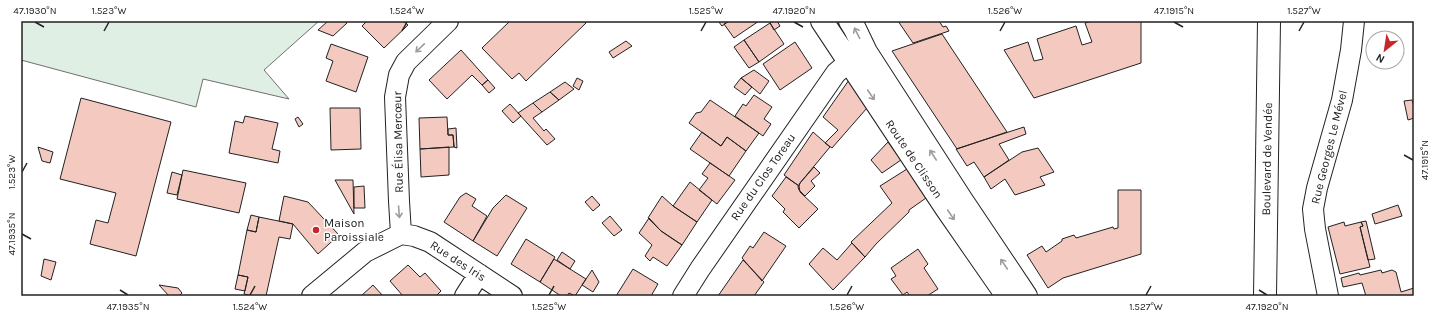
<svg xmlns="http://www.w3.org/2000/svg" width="1435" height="317" viewBox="0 0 1435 317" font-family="Karla,sans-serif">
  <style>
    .green { fill: #e0efe3; stroke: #6f6f6f }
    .building { fill: #f3c9c0; stroke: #222 }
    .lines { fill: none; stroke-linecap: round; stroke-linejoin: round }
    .street-casing { stroke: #222; stroke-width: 22 }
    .secondary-casing { stroke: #222; stroke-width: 24 }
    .primary-casing { stroke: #222; stroke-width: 24 }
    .street { stroke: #fff; stroke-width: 20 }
    .secondary { stroke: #fff; stroke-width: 22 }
    .primary { stroke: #fff; stroke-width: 22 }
    .oneway { stroke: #9c9c9c }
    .ticks { fill: none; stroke: #222; stroke-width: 1.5 }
    .poi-dot { fill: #c62828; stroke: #fff; stroke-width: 1.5 }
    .labels { text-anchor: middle; stroke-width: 3; stroke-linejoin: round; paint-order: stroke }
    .street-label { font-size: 12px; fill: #222; stroke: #fff }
    .poi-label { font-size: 12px; fill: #222; stroke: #fff; text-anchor: start }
    .neatline { fill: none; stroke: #222; stroke-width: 1.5 }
    .ticks-label { font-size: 10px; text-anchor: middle; fill: #222 }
  </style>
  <rect width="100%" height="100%" fill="#fff"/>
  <!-- green -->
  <path class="green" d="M21 21H319L264 70 289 99 203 79 196 107 21 60Z"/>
  <!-- building -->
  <path class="building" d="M328 21H346L347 23 333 36 318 30Z
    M367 21H403L408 25 384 48 362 26Z
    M510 21H585L586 23 526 81 519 73 512 79 482 48Z
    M718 21H729L722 26Z
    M729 21H759L734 38 724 24Z
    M773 21H777L780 26 774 30 770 23Z
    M898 21H939L943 27 946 26 949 31 913 43Z
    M1092 21H1141V63L1034 98 1004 50 1028 42 1034 61 1043 59 1037 39 1076 26 1082 45 1092 42 1085 23Z
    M770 23 784 44 759 62 744 40Z
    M942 34 1007 132 957 149 892 51Z
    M744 40 759 62 749 68 734 47Z
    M626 41 632 46 613 58 609 52Z
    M795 42 812 68 780 90 763 64Z
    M331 44 368 57 356 92 326 81 333 61 326 58Z
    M461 50 488 80 482 85 472 75 447 99 429 80Z
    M754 70 769 81 760 94 741 78Z
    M577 78 583 81 579 90 573 86Z
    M741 78 752 87 745 95 734 87Z
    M488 80 495 88 489 93 482 85Z
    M849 80 867 108 832 148 825 143 838 130 823 117Z
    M565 82 574 89 559 100 550 92Z
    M550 92 559 100 542 112 533 103Z
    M754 95 772 107 764 119 771 124 763 136 735 116 743 104 746 106Z
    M81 98 171 122 136 256 90 244 96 220 108 223 116 193 60 179Z
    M710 100 759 133 746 151 727 137 721 146 689 123 696 113 701 112Z
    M1412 100 1414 106V118L1408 120 1404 101Z
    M533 103 542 112 533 118 544 131 546 129 555 139 547 145 518 113Z
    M510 104 521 116 513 123 502 111Z
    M330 108H360L361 149 331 150Z
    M245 116 278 123 272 149 280 151 278 163 229 153 235 121 243 123Z
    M298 117 303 124 299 127 295 119Z
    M447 117 448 135H453L454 147 420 149 419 118Z
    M1024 127 1026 134 999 144 1009 160 984 177 974 162 967 166 956 149Z
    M456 128 457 148 454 147 453 135H448V129Z
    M702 132 721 146 727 137 746 151 729 176 690 149Z
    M813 132 830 147 800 183 799 186 784 175Z
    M888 142 901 160 882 173 871 160Z
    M38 147 53 152 50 163 42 161Z
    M449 147V175L421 177 420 149Z
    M1038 148 1054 172 1040 177 1045 185 1015 195 1005 179 991 189 984 177 1022 152Z
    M710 163 735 180 717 204 699 190 708 178 702 174Z
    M814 167 820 173 811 181 815 186 805 196 799 190 798 187 800 183Z
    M907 169 926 198 909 210V212L876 244 865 257 851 242 892 203 880 186Z
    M183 170 246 183 239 213 177 199Z
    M172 172 182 175 177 195 167 193Z
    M786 177 799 186 800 192 818 209 799 228 783 212 785 209 772 196Z
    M335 180H353L354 214Z
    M690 182 712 200 697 222 673 206Z
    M364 186 365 208H354V187Z
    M1118 190H1141V254L1063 278 1048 288 1027 255 1042 246 1046 252 1062 241V239L1074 235 1076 238 1113 227 1114 229 1118 228Z
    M466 193 476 199 472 206 487 216 473 241 444 222 460 197Z
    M506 195 527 208 497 256 473 241 493 208Z
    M284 196 308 202 339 235 318 254 293 224 279 221Z
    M592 196 600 205 593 211 585 202Z
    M662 196 673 206 697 222 682 245 661 231 648 218Z
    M1398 205 1402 216 1375 224 1372 214Z
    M251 215 259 217 256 232 247 230Z
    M610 216 622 230 614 236 602 223Z
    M259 217 293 224 290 239 279 237 266 296H253L244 294 248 277 238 275 247 230 256 232Z
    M649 218 661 231 682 245 667 266 653 257 650 261 645 256 652 245 639 233Z
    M1366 221 1375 259 1368 260 1360 227 1363 226 1361 222Z
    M1344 222 1345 226 1361 222 1363 226 1360 227 1370 267 1340 274 1328 227Z
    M764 232 786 246 762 281 742 258 750 246 753 248Z
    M526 239 555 257 540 282 511 264Z
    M852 243 865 257 833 290 809 264 823 248 837 260Z
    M918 249 928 264 924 268 938 289 927 296H910L907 292 903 295 891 279 896 276 891 268Z
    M562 252 575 261 570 269 557 260Z
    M44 259 56 262 51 280 41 276Z
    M554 259 586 279 575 296 569 293 567 296H561L540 282Z
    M743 260 764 282 754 296H718Z
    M408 265 420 277 425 273 441 291 436 296H403L390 281Z
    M633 269 658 284 651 296H616Z
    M592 270 599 282 593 292 582 285Z
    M1381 270 1382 273 1392 270 1396 272 1401 292 1414 288V296H1366L1362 283 1343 287 1341 278 1359 273 1360 275Z
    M238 275 248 277 245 291 235 289Z
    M159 285 178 288 182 293 179 296H169Z
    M373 285 383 296H361Z"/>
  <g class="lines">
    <!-- street casing -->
    <g class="street-casing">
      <path id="street" d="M401 234 399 201 395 97 399 75 406 62 448 21
        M401 234 414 236 430 242 512 296
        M312 296 365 252 401 234
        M465 296 479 274
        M683 296 700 269 836 73 849 62
        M1328 296 1315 229 1313 209 1317 188 1342 100 1351 50 1354 21"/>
    </g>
    <!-- secondary casing -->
    <g class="secondary-casing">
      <path id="secondary" d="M822 21 946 208 1007 296
        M850 21 855 29 866 52 961 199 1026 296"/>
    </g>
    <!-- primary casing -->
    <g class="primary-casing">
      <path id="primary" d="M1265 296 1269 21"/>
    </g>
    <!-- street -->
    <use href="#street" class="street"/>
    <!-- secondary -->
    <use href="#secondary" class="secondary"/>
    <!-- primary -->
    <use href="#primary" class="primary"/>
  </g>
  <!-- one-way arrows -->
  <defs><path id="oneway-shaft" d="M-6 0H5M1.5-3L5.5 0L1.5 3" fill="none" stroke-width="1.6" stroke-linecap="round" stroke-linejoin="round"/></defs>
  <g class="oneway">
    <use href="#oneway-shaft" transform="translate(857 33) rotate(-117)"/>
    <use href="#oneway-shaft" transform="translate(420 48) rotate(136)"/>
    <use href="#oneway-shaft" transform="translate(871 95) rotate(56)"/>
    <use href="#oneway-shaft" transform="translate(933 155) rotate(-123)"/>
    <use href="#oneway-shaft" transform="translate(399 212) rotate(86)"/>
    <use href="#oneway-shaft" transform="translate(951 215) rotate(56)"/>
    <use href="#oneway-shaft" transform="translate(1004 264) rotate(-124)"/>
  </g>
  <!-- ticks -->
  <path class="ticks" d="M35 22 44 27M794 22 803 27M1174 22 1183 27M104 31 109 22M402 31 407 22M701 31 706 22M1000 31 1005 22M1299 31 1304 22M1404 155 1413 160M22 172 27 163M22 234 31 239M120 290 128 295M1259 290 1267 295M250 295 255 286M549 295 554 286M847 295 852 286M1146 295 1151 286"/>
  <!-- markers -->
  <circle class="poi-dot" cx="316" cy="230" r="4"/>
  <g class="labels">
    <!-- street labels -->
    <g class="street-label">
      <text transform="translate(398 142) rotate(-91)" y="4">Rue Élisa Mercœur</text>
      <text transform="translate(1329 147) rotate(-76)" y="4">Rue Georges Le Mével</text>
      <text transform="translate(914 159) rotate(56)" y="4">Route de Clisson</text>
      <text transform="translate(1267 159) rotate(-89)" y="4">Boulevard de Vendée</text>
      <text transform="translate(763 177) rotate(-55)" y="4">Rue du Clos Toreau</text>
      <text transform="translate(458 261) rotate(33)" y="4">Rue des Iris</text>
    </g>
    <!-- poi labels -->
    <g class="poi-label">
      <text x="324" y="227">Maison<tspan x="324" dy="14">Paroissiale</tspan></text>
    </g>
  </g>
  <!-- border -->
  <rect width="1435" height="317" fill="none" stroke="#ffffff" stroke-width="44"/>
  <!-- north arrow -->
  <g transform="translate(1385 50) rotate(210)"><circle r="19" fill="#ffffff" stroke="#a7a7a7"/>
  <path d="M0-3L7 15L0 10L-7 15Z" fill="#c62828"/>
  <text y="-6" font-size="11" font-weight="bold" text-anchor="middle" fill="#222222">N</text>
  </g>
  <rect x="22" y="22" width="1391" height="273" class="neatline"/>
  <g class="ticks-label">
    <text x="35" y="14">47.1930°N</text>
    <text x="109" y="14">1.523°W</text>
    <text x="407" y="14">1.524°W</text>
    <text x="706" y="14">1.525°W</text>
    <text x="794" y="14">47.1920°N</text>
    <text x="1005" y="14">1.526°W</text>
    <text x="1174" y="14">47.1915°N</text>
    <text x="1304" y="14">1.527°W</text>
    <text transform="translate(1424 160) rotate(-90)" y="4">47.1915°N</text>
    <text transform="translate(11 172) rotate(-90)" y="4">1.523°W</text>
    <text transform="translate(11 234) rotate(-90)" y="4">47.1935°N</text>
    <text x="128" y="310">47.1935°N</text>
    <text x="250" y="310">1.524°W</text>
    <text x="549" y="310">1.525°W</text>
    <text x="847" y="310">1.526°W</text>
    <text x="1146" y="310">1.527°W</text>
    <text x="1267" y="310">47.1920°N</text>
  </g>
</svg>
